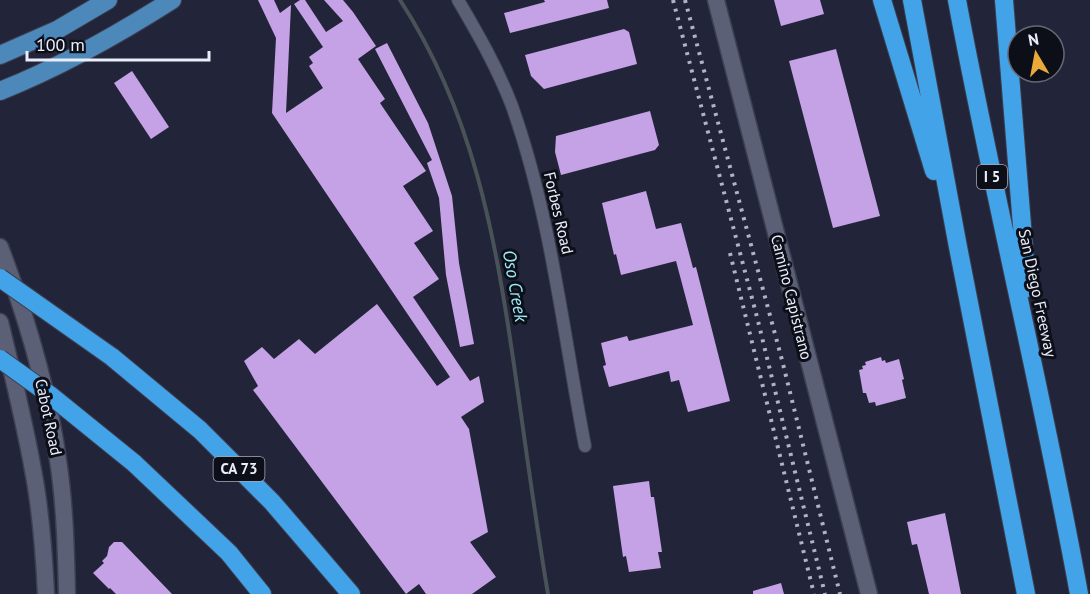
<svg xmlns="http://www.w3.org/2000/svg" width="1090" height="594" viewBox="0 0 1090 594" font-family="'PT Sans',sans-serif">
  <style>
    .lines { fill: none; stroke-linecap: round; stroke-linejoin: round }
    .stream { stroke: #485257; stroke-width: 4 }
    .building { fill: #c5a1e5 }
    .street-casing { stroke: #3c3f50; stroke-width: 14 }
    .secondary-casing { stroke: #3c3f50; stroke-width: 19 }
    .primary-casing { stroke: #3c3f50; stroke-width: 20 }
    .highway-casing { stroke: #3c3f50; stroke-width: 20 }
    .street { stroke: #5b6077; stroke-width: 12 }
    .secondary { stroke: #5b6077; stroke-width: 16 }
    .primary { stroke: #4d88bb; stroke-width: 18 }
    .highway { stroke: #43a3e9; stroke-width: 18 }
    .rail { stroke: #b0b3c2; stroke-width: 4; stroke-dasharray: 3 6; stroke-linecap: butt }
    .highway-bridge-casing { stroke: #3c3f50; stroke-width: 20; stroke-linecap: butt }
    .highway-bridge { stroke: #43a3e9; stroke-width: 18 }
    .labels { text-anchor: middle; stroke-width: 6; stroke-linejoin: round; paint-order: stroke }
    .shield { fill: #0d0f18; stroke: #a8aab7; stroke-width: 1.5 }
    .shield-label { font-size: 15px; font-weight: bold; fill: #eaedfb }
    .street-label { font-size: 16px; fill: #eaedfb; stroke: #0d0f18 }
    .water-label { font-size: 18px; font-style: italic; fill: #9cebfa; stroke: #0d0f18 }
  </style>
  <rect width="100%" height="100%" fill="#222539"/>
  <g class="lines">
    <!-- stream -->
    <path class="stream" d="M400 0C473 112 495 235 514 365 525 441 535 518 548 594"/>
  </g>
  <!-- building -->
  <path class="building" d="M258 0H274L280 13 291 5 286 113 323 88 309 66 313 63 309 57 323 47 294 4 300 0H305L326 32 343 21 324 0H343L353 12 376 46 358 59 385 99 380 103 426 171 403 186 433 231 414 243 439 279 413 297 470 381 479 376 484 402 461 417 469 429 488 532 470 542 496 577 472 594H426L419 584 406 594 253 390 258 386 244 361 262 347 274 359 299 339 315 354 377 304 437 386 450 377 272 113 276 38Z
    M544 0H607L609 8 510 33 504 13 545 2Z
    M774 0H820L824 14 781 26Z
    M624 29 629 32 637 64 544 89 531 76 525 55Z
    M387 43 428 123 452 196 459 263 474 344 460 347 446 275 439 198 427 163 432 160 375 49Z
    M836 49 880 216 833 228 789 61Z
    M132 71 169 127 151 139 114 83Z
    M650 111 659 145 655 150 561 175 555 152 556 136Z
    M646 191 656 229 681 223 693 268 696 267 730 401 688 412 679 380 671 382 669 371 609 387 603 366 606 365 601 343 627 336 629 341 693 325 676 261 621 275 616 254 614 255 602 203Z
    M881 357 882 361 885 360 886 363 899 359 904 379 902 380 906 398 876 406 875 402 869 403 866 393H863L859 370 863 369 862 366 866 365 865 362Z
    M649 481 651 497H654L662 552H658L661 568 629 572 626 556 623 557 613 486Z
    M945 513 961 594H929L917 544 912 545 907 522Z
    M114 542H122L172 594H116L110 588 109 589 93 573 104 563 102 561 107 556 109 547Z
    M781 583 784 594H753V591Z"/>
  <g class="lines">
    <!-- street casing -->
    <g class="street-casing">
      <path id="street" d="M458 0C478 34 498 69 512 106 551 216 563 332 585 446"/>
    </g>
    <!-- secondary casing -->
    <g class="secondary-casing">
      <path id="secondary" d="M716 0 869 594
        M0 247C27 318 49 391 59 467 65 509 66 552 67 594
        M0 322C12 371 24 420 33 470 41 511 44 553 46 594"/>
    </g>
    <!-- primary casing -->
    <g class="primary-casing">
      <path id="primary" d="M0 55 57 30 108 0
        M0 91C61 67 117 35 172 0"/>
    </g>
    <!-- highway casing -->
    <g class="highway-casing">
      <path id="highway" d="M882 0 934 171
        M912 0 958 247 1026 594
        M957 0C994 199 1043 395 1079 594
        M1004 0 1027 288
        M112 357 200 430 272 502 351 594
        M134 463 229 553 262 594"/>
    </g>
    <!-- street -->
    <use href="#street" class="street"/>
    <!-- secondary -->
    <use href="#secondary" class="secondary"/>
    <!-- primary -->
    <use href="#primary" class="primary"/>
    <!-- highway -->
    <use href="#highway" class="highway"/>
    <!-- rail -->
    <path class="rail" d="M673 0 757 317 825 594
      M685 0 782 360 840 594
      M730 253 814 594"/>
    <!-- highway-bridge casing -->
    <g class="highway-bridge-casing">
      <path id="highway-bridge" d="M0 278 112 357
        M0 359 50 395 134 463"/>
    </g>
    <!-- highway-bridge -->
    <use href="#highway-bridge" class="highway-bridge"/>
  </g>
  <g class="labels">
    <!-- shield labels -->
    <g class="shield">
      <rect x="977" y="165" width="30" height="24" rx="4.5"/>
      <rect x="213.5" y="457" width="51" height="24" rx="4.5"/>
    </g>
    <g class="shield-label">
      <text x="992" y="182">I 5</text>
      <text x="239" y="474">CA 73</text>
    </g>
    <!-- street labels -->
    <g class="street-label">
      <text transform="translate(559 213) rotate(77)" y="6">Forbes Road</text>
      <text transform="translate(1038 293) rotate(78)" y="6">San Diego Freeway</text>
      <text transform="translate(792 297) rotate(76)" y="6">Camino Capistrano</text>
      <text transform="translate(49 417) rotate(78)" y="6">Cabot Road</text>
    </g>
    <!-- water labels -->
    <g class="water-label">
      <text transform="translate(515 286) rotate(80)" y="6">Oso Creek</text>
    </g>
  </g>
  <!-- north arrow -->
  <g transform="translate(1036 54) rotate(350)"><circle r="28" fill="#0d0f18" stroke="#656873" stroke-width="1.5"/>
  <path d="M0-4.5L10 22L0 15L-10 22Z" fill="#eaaa39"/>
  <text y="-9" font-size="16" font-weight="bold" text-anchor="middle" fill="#eaedfb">N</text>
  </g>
  <!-- scale -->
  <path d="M27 51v9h182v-9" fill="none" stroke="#eaedfb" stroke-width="3"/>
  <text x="36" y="51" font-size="18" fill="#eaedfb" stroke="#0d0f18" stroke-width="4.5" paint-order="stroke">100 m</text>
</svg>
